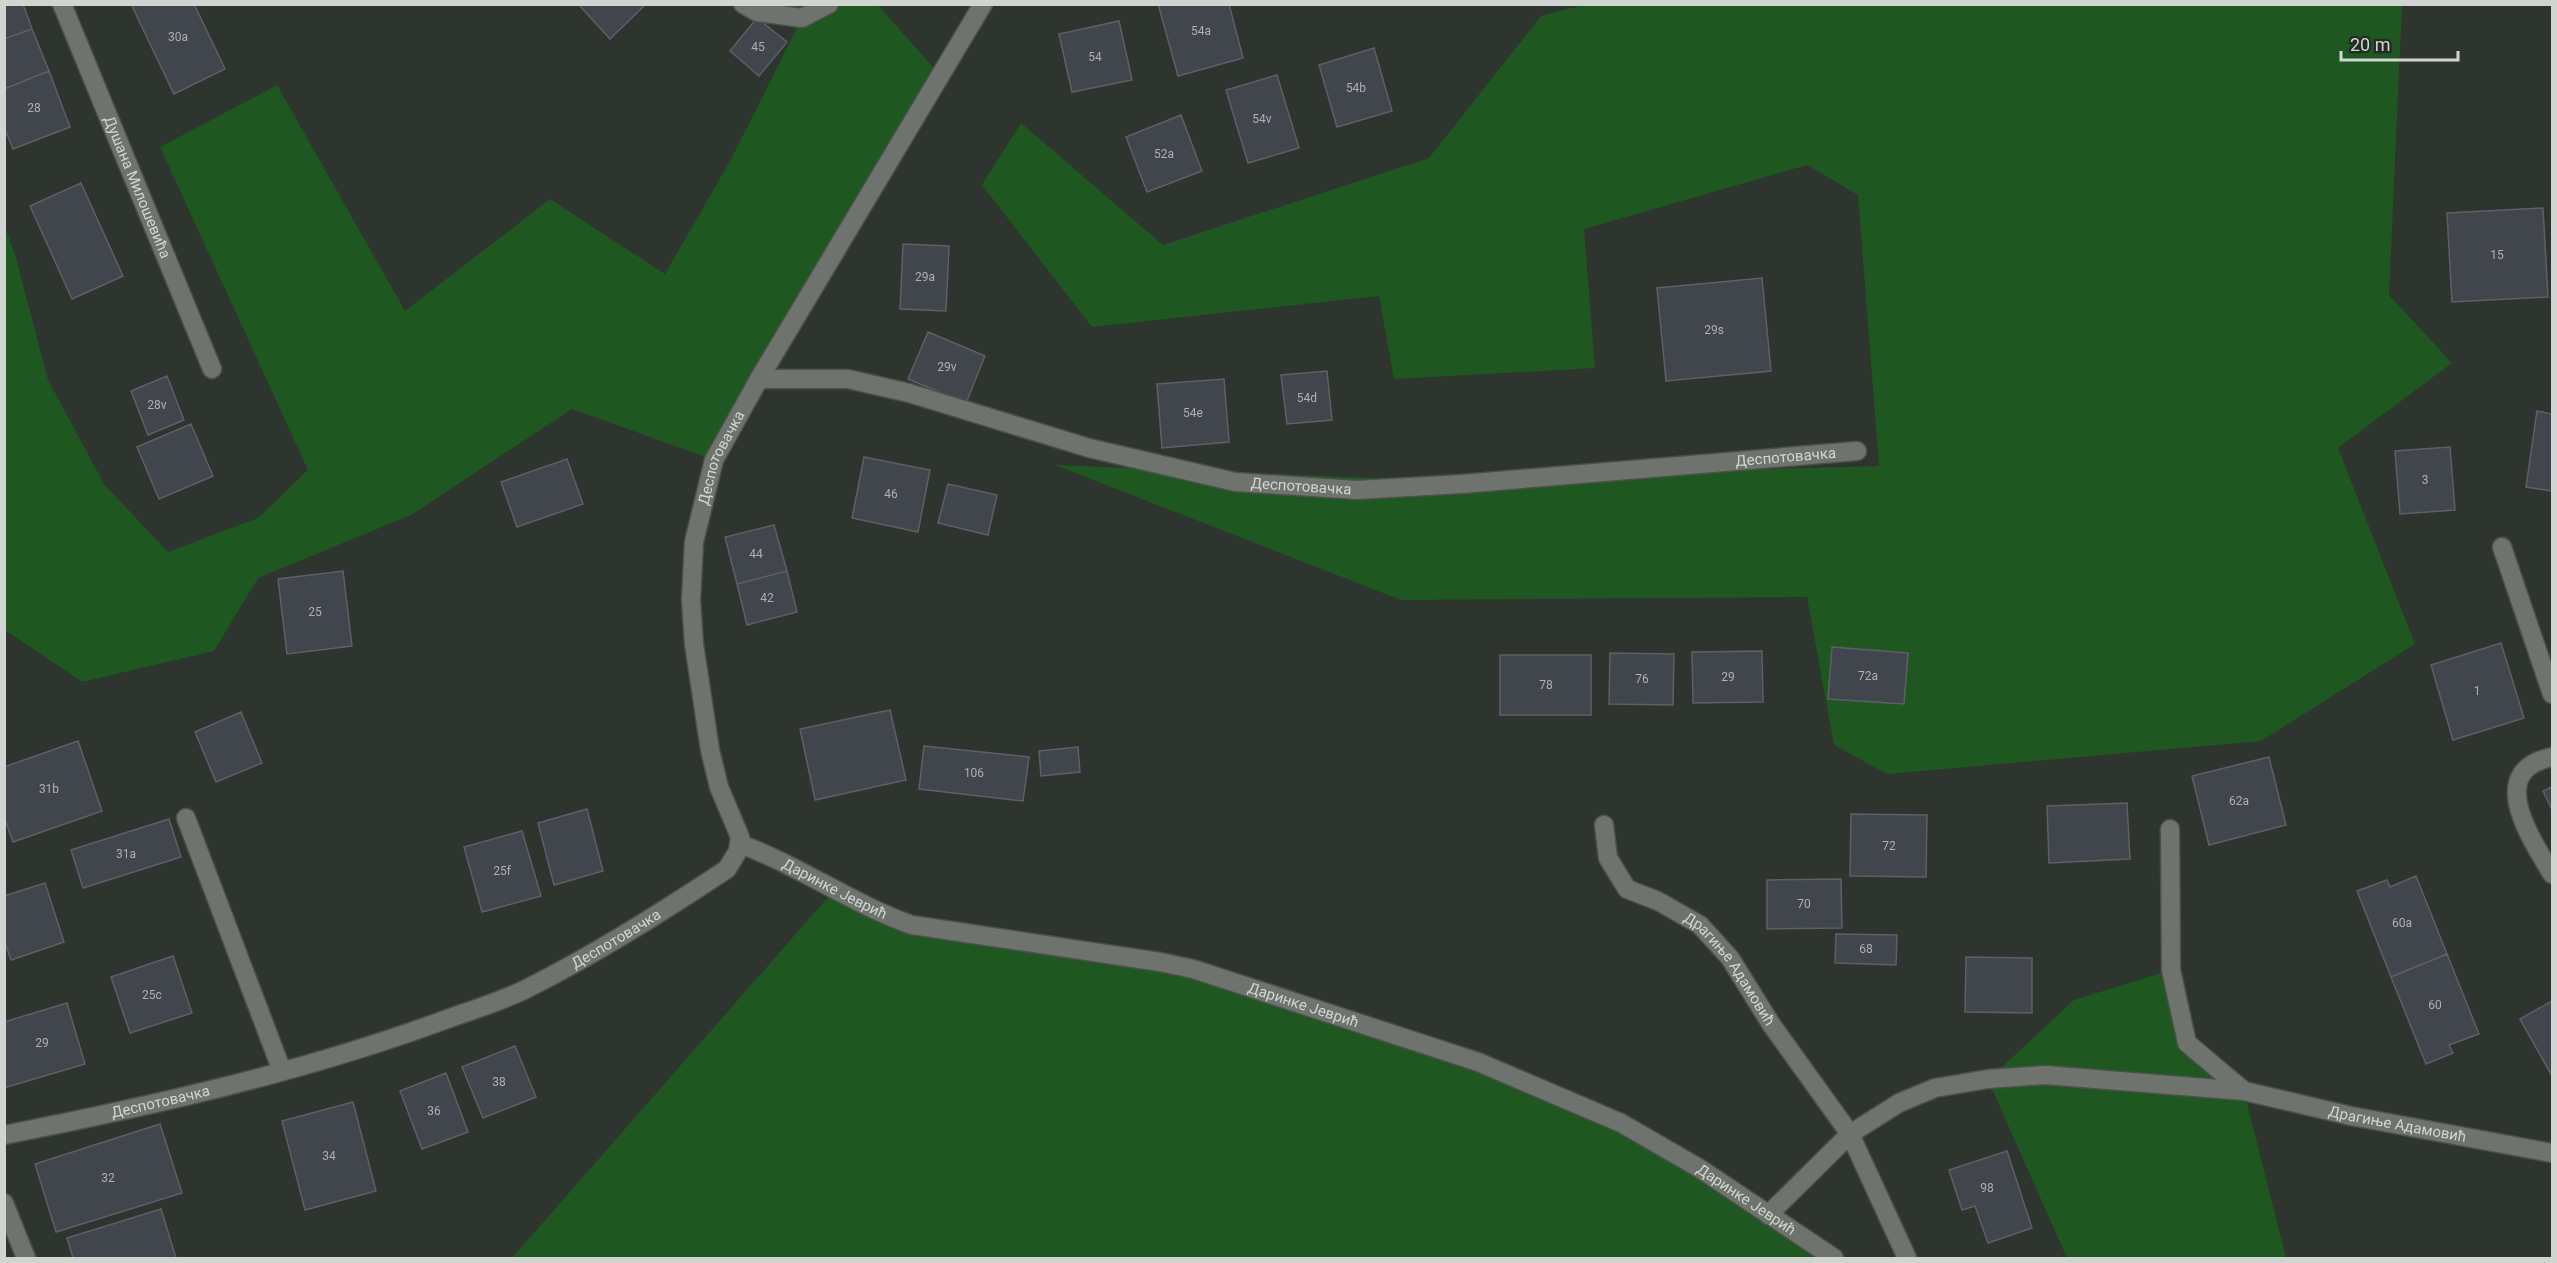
<svg xmlns="http://www.w3.org/2000/svg" width="2557" height="1263" viewBox="0 0 2557 1263" font-family="Roboto,sans-serif">
  <style>
    .green { fill: #1f5721 }
    .building { fill: #41454c; stroke: #5d6068; stroke-width: 1.5 }
    .lines { fill: none; stroke-linecap: round; stroke-linejoin: round }
    .service-casing { stroke: #4a504a; stroke-width: 21 }
    .minor-casing { stroke: #4a504a; stroke-width: 21 }
    .service { stroke: #6e746d; stroke-width: 18 }
    .minor { stroke: #6e746d; stroke-width: 18 }
    .labels { text-anchor: middle; stroke-width: 5; stroke-linejoin: round; paint-order: stroke }
    .number-label { font-size: 12px; fill: #adb1b0 }
    .street-label { font-size: 15px; fill: #d1d5d1; stroke: #242a24 }
  </style>
  <rect width="100%" height="100%" fill="#2e342e"/>
  <!-- green -->
  <path class="green" d="M743 5H878L940 75 714 460 572 409 411 515 258 578 214 651 82 682 5 630 4 224 16 258 48 380 104 484 168 552 258 518 308 470 160 147 277 85 405 311 550 199 665 274 730 161 802 18Z
    M1583 5H2402L2389 295 2452 363 2338 448 2415 644 2261 741 1887 774 1834 745 1807 597 1401 600 1055 465 1401 479 1879 466 1858 195 1807 165 1584 229 1595 368 1394 379 1379 296 1092 327 982 185 1021 123 1163 245 1429 158 1541 16Z
    M835 889 887 916 1249 986 1621 1123 1834 1258H512Z
    M2171 970 2187 1043 2244 1091 2286 1258H2067L1988 1080 2074 1000Z"/>
  <!-- building -->
  <path class="building" d="M4 4H23L32 29 4 39Z
    M131 4H194L225 69 174 94Z
    M578 4H646L610 39Z
    M1158 4H1229L1243 58 1178 76Z
    M757 18 787 42 759 76 730 51Z
    M1119 21 1132 80 1072 92 1059 34Z
    M32 29 49 71 4 89V39Z
    M1374 48 1392 111 1337 127 1319 65Z
    M49 71 70 127 13 149 4 127V89Z
    M1277 75 1299 148 1248 163 1226 90Z
    M1181 115 1202 171 1147 192 1126 137Z
    M81 183 123 276 72 299 30 206Z
    M2543 208 2548 297 2452 302 2447 213Z
    M903 244 949 246 946 311 900 309Z
    M1762 278 1771 371 1666 381 1657 288Z
    M928 332 985 356 966 403 908 379Z
    M1327 371 1332 420 1287 424 1281 375Z
    M167 376 184 420 148 435 131 391Z
    M1224 379 1229 442 1162 448 1157 384Z
    M2537 411 2552 414V491L2526 487Z
    M191 424 213 476 159 499 137 447Z
    M2450 447 2455 510 2400 514 2395 451Z
    M864 457 930 470 918 532 852 518Z
    M567 459 583 504 517 527 501 482Z
    M948 484 997 495 988 535 938 523Z
    M774 525 787 571 737 584 725 537Z
    M343 571 352 646 287 654 278 579Z
    M787 571 797 612 747 625 737 584Z
    M2501 643 2524 718 2453 740 2431 665Z
    M1832 647 1908 653 1904 704 1828 699Z
    M1762 651 1763 702 1693 703 1692 652Z
    M1610 653 1674 654 1673 705 1609 704Z
    M1500 655H1591V715H1500Z
    M890 710 906 780 815 800 800 729Z
    M241 712 262 763 216 782 195 732Z
    M78 741 102 811 13 842 4 817V767Z
    M924 746 1029 757 1023 801 919 789Z
    M1078 747 1080 772 1041 776 1039 751Z
    M2269 757 2286 825 2209 845 2192 776Z
    M2552 787V810L2543 791Z
    M2127 803 2130 859 2049 863 2047 806Z
    M587 809 603 871 554 885 538 823Z
    M1851 814 1927 815 1926 877 1850 876Z
    M169 819 181 857 83 888 71 850Z
    M522 831 541 896 482 912 464 847Z
    M2416 876 2447 954 2391 977 2357 891 2387 880 2390 887Z
    M1841 879 1842 928 1767 929V880Z
    M45 883 64 942 11 960 4 940V896Z
    M1836 934 1897 935 1896 965 1835 963Z
    M2447 954 2479 1034 2449 1045 2453 1053 2426 1064 2391 977Z
    M173 956 192 1013 130 1033 111 977Z
    M1966 957 2032 958V1013L1965 1012Z
    M2552 1001V1076L2520 1019Z
    M67 1003 85 1064 4 1088V1022Z
    M515 1046 536 1097 483 1118 462 1067Z
    M446 1073 468 1132 422 1149 400 1091Z
    M353 1102 376 1191 305 1210 282 1121Z
    M160 1124 182 1193 56 1232 35 1164Z
    M2007 1151 2032 1228 1988 1243 1975 1206 1962 1210 1949 1170Z
    M161 1209 176 1258H73L67 1238Z"/>
  <g class="lines">
    <!-- service casing -->
    <g class="service-casing">
      <g id="service">
        <path id="s1" d="M62 4 212 369"/>
        <path d="M2170 829 2171 970 2187 1043 2244 1091"/>
      </g>
    </g>
    <!-- minor casing -->
    <g class="minor-casing">
      <g id="minor">
        <path d="M743 4 757 12 802 18 829 4"/>
        <path id="s2" d="M759 379H848L909 393 1089 448 1235 482 1357 490 1462 484 1857 451"/>
        <path d="M2502 547 2552 694"/>
        <path d="M2552 757C2484 771 2532 840 2552 874"/>
        <path d="M186 818 282 1071"/>
        <path id="s3" d="M1604 825 1608 858 1627 889 1658 901 1700 925 1730 958 1771 1024 1850 1134 1907 1258"/>
        <path id="s4" d="M740 844C800 866 852 904 912 925L1160 962 1193 969 1478 1062 1621 1123 1699 1168 1834 1258"/>
        <path id="s5" d="M4 1135C151 1106 299 1073 439 1022 468 1011 501 1002 528 988 596 954 664 911 727 869L738 851 740 837 719 787 710 750 694 644 691 600 694 542 714 460 759 379 983 4"/>
        <path d="M4 1203 26 1258"/>
        <path id="s6" d="M1768 1215 1850 1134 1899 1103 1935 1088 1988 1079 2045 1075 2244 1091 2351 1116 2552 1153"/>
      </g>
    </g>
    <!-- service -->
    <use href="#service" class="service"/>
    <!-- minor -->
    <use href="#minor" class="minor"/>
  </g>
  <g class="labels">
    <!-- number labels -->
    <g class="number-label">
      <text x="1201" y="35">54a</text>
      <text x="178" y="41">30a</text>
      <text x="758" y="51">45</text>
      <text x="1095" y="61">54</text>
      <text x="1356" y="92">54b</text>
      <text x="34" y="112">28</text>
      <text x="1262" y="123">54v</text>
      <text x="1164" y="158">52a</text>
      <text x="2497" y="259">15</text>
      <text x="925" y="281">29a</text>
      <text x="1714" y="334">29s</text>
      <text x="947" y="371">29v</text>
      <text x="1307" y="402">54d</text>
      <text x="157" y="409">28v</text>
      <text x="1193" y="417">54e</text>
      <text x="2425" y="484">3</text>
      <text x="891" y="498">46</text>
      <text x="756" y="558">44</text>
      <text x="767" y="602">42</text>
      <text x="315" y="616">25</text>
      <text x="1868" y="680">72a</text>
      <text x="1728" y="681">29</text>
      <text x="1642" y="683">76</text>
      <text x="1546" y="689">78</text>
      <text x="2477" y="695">1</text>
      <text x="974" y="777">106</text>
      <text x="49" y="793">31b</text>
      <text x="2239" y="805">62a</text>
      <text x="1889" y="850">72</text>
      <text x="126" y="858">31a</text>
      <text x="502" y="875">25f</text>
      <text x="1804" y="908">70</text>
      <text x="2402" y="927">60a</text>
      <text x="1866" y="953">68</text>
      <text x="152" y="999">25c</text>
      <text x="2435" y="1009">60</text>
      <text x="42" y="1047">29</text>
      <text x="499" y="1086">38</text>
      <text x="434" y="1115">36</text>
      <text x="329" y="1160">34</text>
      <text x="108" y="1182">32</text>
      <text x="1987" y="1192">98</text>
    </g>
    <!-- street labels -->
    <g class="street-label">
      <text dy="5" stroke="none"><textPath href="#s1" startOffset="198">Душана Милошевића</textPath></text>
      <text dy="5" stroke="none"><textPath href="#s2" startOffset="1042">Деспотовачка</textPath></text>
      <text dy="5" stroke="none"><textPath href="#s5" startOffset="1203">Деспотовачка</textPath></text>
      <text dy="5" stroke="none"><textPath href="#s2" startOffset="556">Деспотовачка</textPath></text>
      <text dy="5" stroke="none"><textPath href="#s4" startOffset="105">Даринке Јеврић</textPath></text>
      <text dy="5" stroke="none"><textPath href="#s5" startOffset="646">Деспотовачка</textPath></text>
      <text dy="5" stroke="none"><textPath href="#s3" startOffset="204">Драгиње Адамовић</textPath></text>
      <text dy="5" stroke="none"><textPath href="#s4" startOffset="591">Даринке Јеврић</textPath></text>
      <text dy="5" stroke="none"><textPath href="#s5" startOffset="160">Деспотовачка</textPath></text>
      <text dy="5" stroke="none"><textPath href="#s6" startOffset="680">Драгиње Адамовић</textPath></text>
      <text dy="5" stroke="none"><textPath href="#s4" startOffset="1077">Даринке Јеврић</textPath></text>
    </g>
  </g>
  <!-- border -->
  <rect width="2557" height="1263" fill="none" stroke="#d1d5d1" stroke-width="12"/>
  <!-- scale -->
  <path d="M2341 51v9h117v-9" fill="none" stroke="#d1d5d1" stroke-width="3"/>
  <text x="2350" y="51" font-size="18" fill="#d1d5d1" stroke="#242a24" stroke-width="4.5" paint-order="stroke">20 m</text>
</svg>
